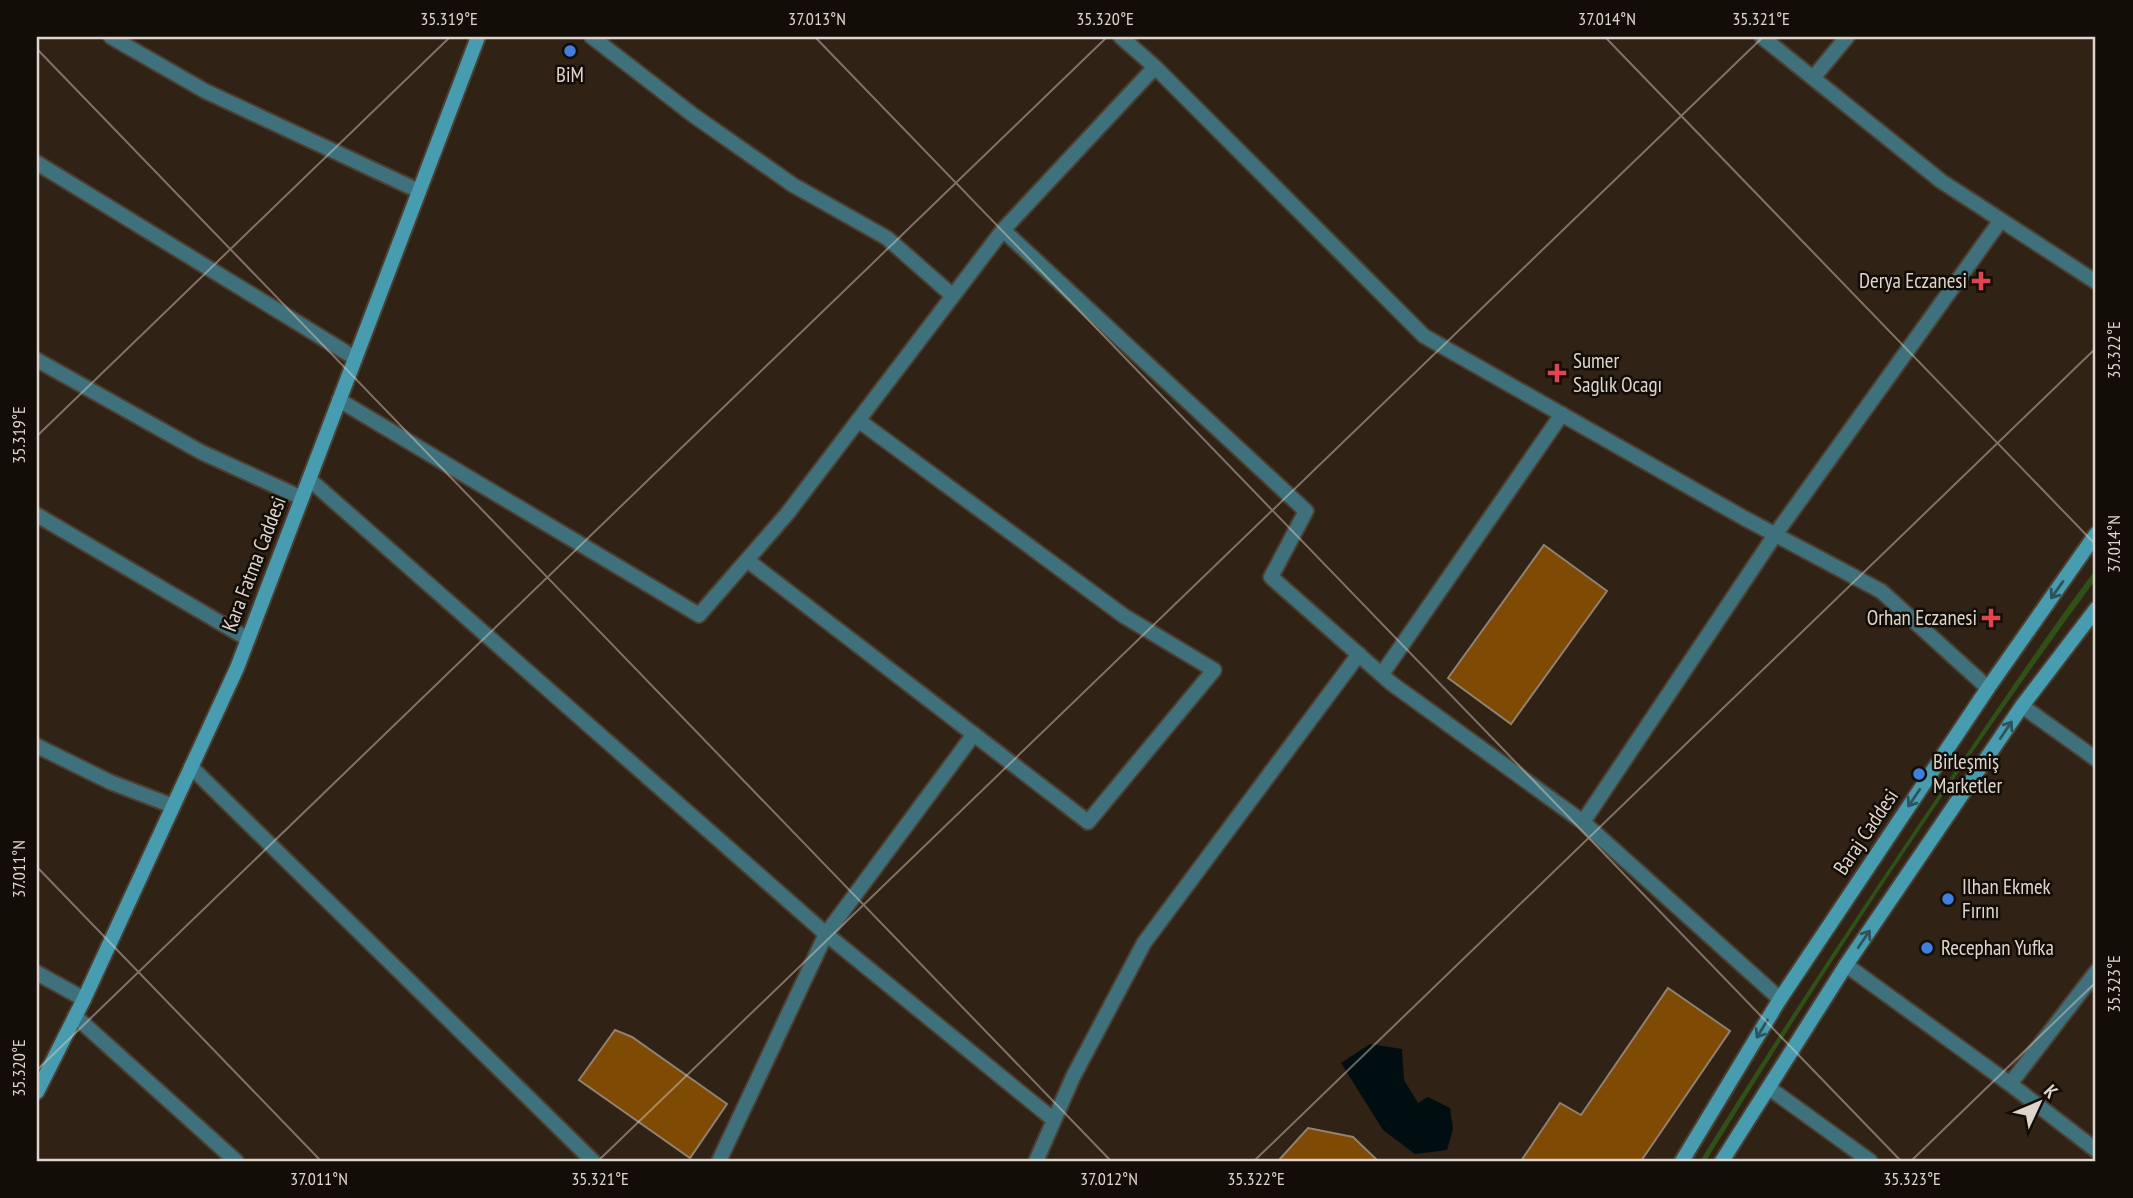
<svg xmlns="http://www.w3.org/2000/svg" width="2133" height="1198" viewBox="0 0 2133 1198" font-family="'PT Sans Narrow',sans-serif">
  <style>
    .green { fill: #2f5017 }
    .water { fill: #000e12 }
    .building { fill: #7e4a04; stroke: #928070; stroke-width: 2 }
    .lines { fill: none; stroke-linecap: round; stroke-linejoin: round }
    .street-casing { stroke: #4c3f31; stroke-width: 18 }
    .secondary-casing { stroke: #4c3f31; stroke-width: 18 }
    .street { stroke: #3f717d; stroke-width: 14 }
    .secondary { stroke: #479cb0; stroke-width: 14 }
    .oneway { stroke: #2d545c }
    .ticks { fill: none; stroke: #dfd5cc; stroke-width: 2; stroke-opacity: 0.45 }
    .shop-dot { fill: #3f7fe0; stroke: #130d07; stroke-width: 2.5 }
    .health-dot { fill: #e0444e; stroke: #130d07; stroke-width: 2.5 }
    .labels { text-anchor: middle; stroke-width: 5; stroke-linejoin: round; paint-order: stroke }
    .poi-label { font-size: 21px; fill: #dfd5cc; stroke: #130d07; text-anchor: start }
    .street-label { font-size: 21px; fill: #dfd5cc; stroke: #130d07 }
    .neatline { fill: none; stroke: #dfd5cc; stroke-width: 2.5 }
    .ticks-label { font-size: 18px; text-anchor: middle; fill: #dfd5cc }
  </style>
  <rect width="100%" height="100%" fill="#302214"/>
  <!-- green -->
  <path class="green" d="M2096 569V579C1958 767 1828 962 1706 1161H1700C1783 1027 1870 895 1959 765 2004 699 2048 633 2096 569Z"/>
  <!-- water -->
  <path class="water" d="M1370 1044 1402 1049 1404 1080 1418 1103 1428 1097 1450 1108 1453 1129 1447 1150 1415 1154 1383 1130 1341 1063Z"/>
  <!-- building -->
  <path class="building" d="M1544 545 1607 591 1511 724 1448 678Z
    M1668 988 1730 1031 1641 1161H1521L1560 1103 1581 1115Z
    M615 1030 632 1037 727 1104 690 1158 579 1080Z
    M1308 1128 1353 1137 1378 1161H1278Z"/>
  <g class="lines">
    <!-- street casing -->
    <g class="street-casing">
      <path id="street" d="M111 37 205 91 419 191
        M592 37 693 115 793 185 887 238 953 296
        M1121 37 1155 67 1424 336 1744 518 1881 591 1988 688
        M1762 37 1941 181 2096 282
        M1813 78 1847 37
        M37 163 355 358
        M1003 230 1306 511 1271 577 1391 683 1583 822 1780 999
        M37 360 201 452 302 498
        M339 400 699 615 787 514 1003 230 1155 67
        M309 479 826 934 1054 1120
        M37 515 248 639
        M747 560 1088 822 1214 670 1124 616 858 420
        M1382 674 1562 414
        M2022 706 2096 759
        M37 746 110 782 173 806
        M191 767 593 1161
        M1583 822 1775 535 2001 220
        M1846 965 2010 1084 2096 1150
        M37 973 84 999
        M75 1016 236 1161
        M2010 1084 2096 972
        M1769 1088 1870 1161
        M719 1161 826 934 974 734
        M1036 1161 1073 1077 1144 943 1359 654"/>
    </g>
    <!-- secondary casing -->
    <g class="secondary-casing">
      <path id="secondary" d="M37 1092 84 999 237 668 478 37
        M1682 1161 1780 999 1988 688 2096 534
        M1722 1161 1846 965 2022 706 2096 609"/>
    </g>
    <!-- street -->
    <use href="#street" class="street"/>
    <!-- secondary -->
    <use href="#secondary" class="secondary"/>
  </g>
  <!-- one-way arrows -->
  <defs><path id="oneway-shaft" d="M-6 0H5M1.5-3L5.5 0L1.5 3" fill="none" stroke-width="1.6" stroke-linecap="round" stroke-linejoin="round" transform="scale(1.75)"/></defs>
  <g class="oneway">
    <use href="#oneway-shaft" transform="translate(2057 590) rotate(125)"/>
    <use href="#oneway-shaft" transform="translate(2006 730) rotate(-56)"/>
    <use href="#oneway-shaft" transform="translate(1914 798) rotate(124)"/>
    <use href="#oneway-shaft" transform="translate(1864 939) rotate(-56)"/>
    <use href="#oneway-shaft" transform="translate(1762 1029) rotate(121)"/>
  </g>
  <!-- ticks -->
  <path class="ticks" d="M815 37 1901 1161M1605 37 2096 545M37 49 1111 1161M37 436 450 37M37 867 321 1161M37 1070 1107 37M598 1161 1763 37M1254 1161 2096 348M1911 1161 2096 982"/>
  <!-- markers -->
  <g class="shop-dot">
    <circle cx="570" cy="51" r="7"/>
    <circle cx="1919" cy="774" r="7"/>
    <circle cx="1948" cy="899" r="7"/>
    <circle cx="1927" cy="948" r="7"/>
  </g>
  <g class="health-dot">
    <path d="M1977.5 270.5h7v7h7v7h-7v7h-7v-7h-7v-7h7z"/>
    <path d="M1553.5 362.5h7v7h7v7h-7v7h-7v-7h-7v-7h7z"/>
    <path d="M1987.5 607.5h7v7h7v7h-7v7h-7v-7h-7v-7h7z"/>
  </g>
  <g class="labels">
    <!-- poi labels -->
    <g class="poi-label">
      <text x="570" y="82" text-anchor="middle">BiM</text>
      <text x="1967" y="288" text-anchor="end">Derya Eczanesi</text>
      <text x="1573" y="368">Sumer<tspan x="1573" dy="24">Saglık Ocagı</tspan></text>
      <text x="1977" y="625" text-anchor="end">Orhan Eczanesi</text>
      <text x="1933" y="769">Birleşmiş<tspan x="1933" dy="24">Marketler</tspan></text>
      <text x="1962" y="894">Ilhan Ekmek<tspan x="1962" dy="24">Fırını</tspan></text>
      <text x="1941" y="955">Recephan Yufka</text>
    </g>
    <!-- street labels -->
    <g class="street-label">
      <text transform="translate(254 564) rotate(-69)" y="7">Kara Fatma Caddesi</text>
      <text transform="translate(1866 832) rotate(-56)" y="7">Baraj Caddesi</text>
    </g>
  </g>
  <!-- border -->
  <rect width="2133" height="1198" fill="none" stroke="#130d07" stroke-width="77"/>
  <!-- north arrow -->
  <g transform="translate(2039 1103) rotate(46)" stroke="#130d07" stroke-width="5" paint-order="stroke">
  <path d="M0-5L12 26L0 18L-12 26Z" fill="#dfd5cc"/>
  <text y="-10" font-size="19" font-weight="bold" text-anchor="middle" fill="#dfd5cc">K</text>
  </g>
  <rect x="38" y="38" width="2056" height="1122" class="neatline"/>
  <g class="ticks-label">
    <text x="449" y="25">35.319°E</text>
    <text x="817" y="25">37.013°N</text>
    <text x="1105" y="25">35.320°E</text>
    <text x="1607" y="25">37.014°N</text>
    <text x="1761" y="25">35.321°E</text>
    <text transform="translate(2114 350) rotate(-90)" y="6">35.322°E</text>
    <text transform="translate(19 435) rotate(-90)" y="6">35.319°E</text>
    <text transform="translate(2114 544) rotate(-90)" y="6">37.014°N</text>
    <text transform="translate(19 869) rotate(-90)" y="6">37.011°N</text>
    <text transform="translate(2114 984) rotate(-90)" y="6">35.323°E</text>
    <text transform="translate(19 1068) rotate(-90)" y="6">35.320°E</text>
    <text x="319" y="1185">37.011°N</text>
    <text x="600" y="1185">35.321°E</text>
    <text x="1109" y="1185">37.012°N</text>
    <text x="1256" y="1185">35.322°E</text>
    <text x="1912" y="1185">35.323°E</text>
  </g>
</svg>
